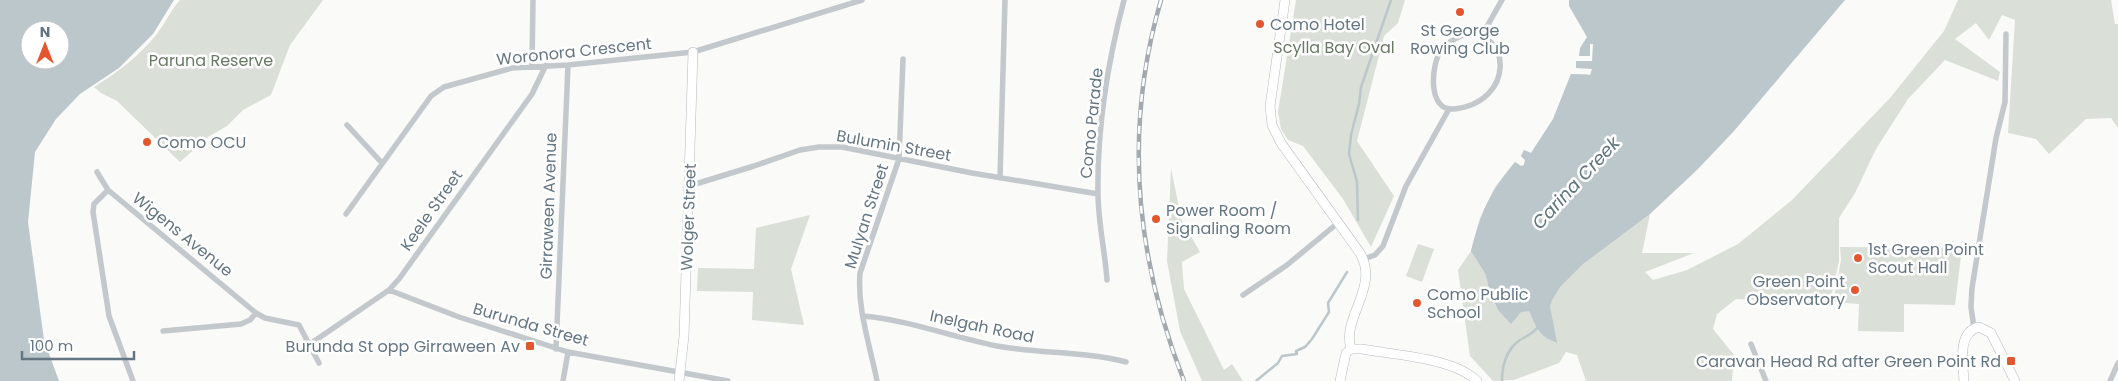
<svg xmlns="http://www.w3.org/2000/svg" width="2118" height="381" viewBox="0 0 2118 381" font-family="Poppins,sans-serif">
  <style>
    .green { fill: #dadfd7 }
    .water { fill: #bbc7cb; fill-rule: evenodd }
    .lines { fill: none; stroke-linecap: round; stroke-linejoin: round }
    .stream { stroke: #bbc7cb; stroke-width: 2.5 }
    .secondary-casing { stroke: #b3babf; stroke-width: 10 }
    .street { stroke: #c3c8cc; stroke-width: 5.5 }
    .secondary { stroke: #fff; stroke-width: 9 }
    .rail-casing { stroke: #a2aab0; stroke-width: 4.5 }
    .rail { stroke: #fff; stroke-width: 2.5; stroke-dasharray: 8; stroke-linecap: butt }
    .poi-dot { fill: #e4572e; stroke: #fff; stroke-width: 2 }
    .labels { text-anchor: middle; stroke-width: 5; stroke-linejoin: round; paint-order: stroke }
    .poi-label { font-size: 16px; fill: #657683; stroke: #fff; text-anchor: start }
    .park-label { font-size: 16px; fill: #687a64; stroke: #fff }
    .street-label { font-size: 16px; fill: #657683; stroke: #fff }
    .water-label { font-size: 18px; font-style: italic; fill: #60757c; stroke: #fff }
  </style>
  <rect width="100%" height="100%" fill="#fafaf8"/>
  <!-- green -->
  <path class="green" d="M180 0H323L290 45 271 95 243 110 227 126 208 137 180 162 117 101 101 93 94 87C118 72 138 57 156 35 165 24 170 11 180 0Z
    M1296 0H1405L1398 23 1384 36 1357 141 1394 196 1371 247 1343 199 1303 146 1288 140 1281 129 1278 112Z
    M1958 0H2111L2115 24H2118V128L2111 118 2086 119 2049 154 2036 139 2008 133 2015 20 2002 15 1989 40 1976 23 1955 39 2000 72 1998 81 1945 60 1908 99 1876 149 1855 193 1839 218V261L1832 293 1819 303 1736 299 1717 314 1713 329 1734 355 1732 381H1586L1577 355 1566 352 1559 363 1514 380 1493 381 1470 356 1458 270 1471 251 1480 218 1495 187 1515 162 1521 166 1524 165 1525 160 1521 156 1524 150 1531 153 1553 120 1571 74H1588L1485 273 1490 293 1498 310 1529 311C1536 326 1540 336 1556 343 1556 331 1548 317 1550 305 1555 276 1627 232 1650 214L1642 253H1694L1645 272 1653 280 1687 270 1738 244 1792 200 1890 98 1944 31Z
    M1171 169 1182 221 1200 252 1182 262 1184 289 1224 370 1232 364 1243 381H1202L1180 331 1167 261Z
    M810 215 791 269 804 325 752 320 753 292 697 291 698 268 754 269 756 228Z
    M1418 244 1434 249 1422 282 1406 276Z
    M1840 247 1962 248 1955 305 1904 304V332L1858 331 1859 304 1833 302 1841 260Z"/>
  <!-- water -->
  <path class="water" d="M0 0H174L153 34 119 68 80 94 56 119 35 152 28 222 44 340 59 381H0ZM30 30H60V60H30Z
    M1569 0H1845L1734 131 1698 169 1650 214 1583 264 1560 287 1552 300 1550 306 1557 343C1538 336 1537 328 1529 311L1521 312 1511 324 1498 310 1490 293 1485 273 1471 251C1481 212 1489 193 1515 162L1521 166 1524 165 1525 160 1521 156 1524 150 1531 153 1553 119 1571 74 1590 75 1592 69 1576 68V61H1592L1593 44H1590V56H1579L1580 48 1587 37 1569 6Z"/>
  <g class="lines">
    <!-- stream -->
    <path class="stream" d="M1358 220 1357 182 1349 154 1351 135 1359 104 1361 87 1391 0
      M1256 381 1278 363 1282 356 1297 354 1296 351 1305 347 1312 339 1329 312 1328 303 1347 272
      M1502 381C1502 368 1505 354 1515 344 1522 337 1531 336 1537 328"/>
    <!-- secondary casing -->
    <g class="secondary-casing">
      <path id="secondary" d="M1285 0 1270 106 1272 125 1281 143 1360 253C1380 288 1341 317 1351 349L1346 353 1340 381
        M1351 349H1362C1395 355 1454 358 1477 381
        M679 381 684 336 693 52
        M1964 381C1963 363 1957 332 1979 327L1991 333 2015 381"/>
    </g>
    <!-- street -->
    <path class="street" d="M1463 35C1513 28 1515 103 1454 109 1427 111 1431 65 1441 50 1446 43 1454 39 1463 35Z
      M1481 37 1502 0
      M532 66 533 0
      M347 125 382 163
      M97 172 108 190 256 313
      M1000 178 1005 0
      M689 186 754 166 800 150 819 147H842L972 173 1098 194
      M108 190 94 204 93 212 109 316 133 381
      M346 214 431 96 444 87 512 68 568 65 693 52 862 0
      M1364 259 1375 255 1383 246 1406 186 1449 109
      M1107 280C1105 251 1098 222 1098 193 1097 130 1108 61 1124 0
      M389 290 459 317 568 352 728 381
      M1243 295 1287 265 1339 222
      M863 316C909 320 952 337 997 346 1040 354 1084 351 1126 362
      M1974 328 1971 307 1972 288 1996 138 2005 102 2006 34
      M163 331 241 324 250 320 256 313 265 318 299 325 319 363
      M310 344 389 290 399 279 532 94 546 65
      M1751 344 1766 381
      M556 349 568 65
      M563 381 568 352
      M877 381C870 345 857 309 860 273L899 159 903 59
      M2110 381 2118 363"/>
    <!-- secondary -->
    <use href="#secondary" class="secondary"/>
    <!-- rail casing -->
    <g class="rail-casing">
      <path id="rail" d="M1161 0C1123 130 1135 256 1184 381"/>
    </g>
    <!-- rail -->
    <use href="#rail" class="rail"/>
  </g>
  <!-- markers -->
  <g class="poi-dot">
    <circle cx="1460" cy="12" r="5"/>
    <circle cx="1260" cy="24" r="5"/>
    <circle cx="147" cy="142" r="5"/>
    <circle cx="1156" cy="219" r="5"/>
    <circle cx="1858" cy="258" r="5"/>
    <circle cx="1855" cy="290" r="5"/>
    <circle cx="1417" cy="303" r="5"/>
    <rect x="525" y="341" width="10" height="10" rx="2.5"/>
    <rect x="2006" y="356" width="10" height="10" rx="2.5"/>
  </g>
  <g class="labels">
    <!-- poi labels -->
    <g class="poi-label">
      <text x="1270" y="30">Como Hotel</text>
      <text x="1460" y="36" text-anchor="middle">St George<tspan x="1460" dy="18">Rowing Club</tspan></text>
      <text x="157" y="148">Como OCU</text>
      <text x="1166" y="216">Power Room /<tspan x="1166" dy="18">Signaling Room</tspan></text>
      <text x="1868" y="255">1st Green Point<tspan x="1868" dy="18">Scout Hall</tspan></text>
      <text x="1845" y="287" text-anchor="end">Green Point<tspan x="1845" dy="18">Observatory</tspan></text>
      <text x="1427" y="300">Como Public<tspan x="1427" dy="18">School</tspan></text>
      <text x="520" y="352" text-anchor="end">Burunda St opp Girraween Av</text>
      <text x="2001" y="367" text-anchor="end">Caravan Head Rd after Green Point Rd</text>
    </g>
    <!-- park labels -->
    <g class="park-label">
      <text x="1334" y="53">Scylla Bay Oval</text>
      <text x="211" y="66">Paruna Reserve</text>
    </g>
    <!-- street labels -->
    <g class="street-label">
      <text transform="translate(574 51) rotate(-6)" y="6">Woronora Crescent</text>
      <text transform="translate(1091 123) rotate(-84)" y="6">Como Parade</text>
      <text transform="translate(894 145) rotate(10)" y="6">Bulumin Street</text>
      <text transform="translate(548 206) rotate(-88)" y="6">Girraween Avenue</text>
      <text transform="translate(431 210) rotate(-55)" y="6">Keele Street</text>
      <text transform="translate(866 216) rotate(-72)" y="6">Mulyan Street</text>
      <text transform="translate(688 217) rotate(-88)" y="6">Wolger Street</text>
      <text transform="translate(183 234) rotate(39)" y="6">Wigens Avenue</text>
      <text transform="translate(531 324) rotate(16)" y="6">Burunda Street</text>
      <text transform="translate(982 326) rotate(12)" y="6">Inelgah Road</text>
    </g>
    <!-- water labels -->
    <g class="water-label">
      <text transform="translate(1576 183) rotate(-47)" y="6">Carina Creek</text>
    </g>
  </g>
  <!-- north arrow -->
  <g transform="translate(45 45)"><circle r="24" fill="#ffffff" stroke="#c1c8cd"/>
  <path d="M0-4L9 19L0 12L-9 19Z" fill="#e4572e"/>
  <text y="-8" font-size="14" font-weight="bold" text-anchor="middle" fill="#657683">N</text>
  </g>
  <!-- scale -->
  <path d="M22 351v8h112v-8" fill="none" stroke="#657683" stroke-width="2.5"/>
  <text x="30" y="351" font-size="15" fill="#657683" stroke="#ffffff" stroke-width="4" paint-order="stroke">100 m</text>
</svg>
